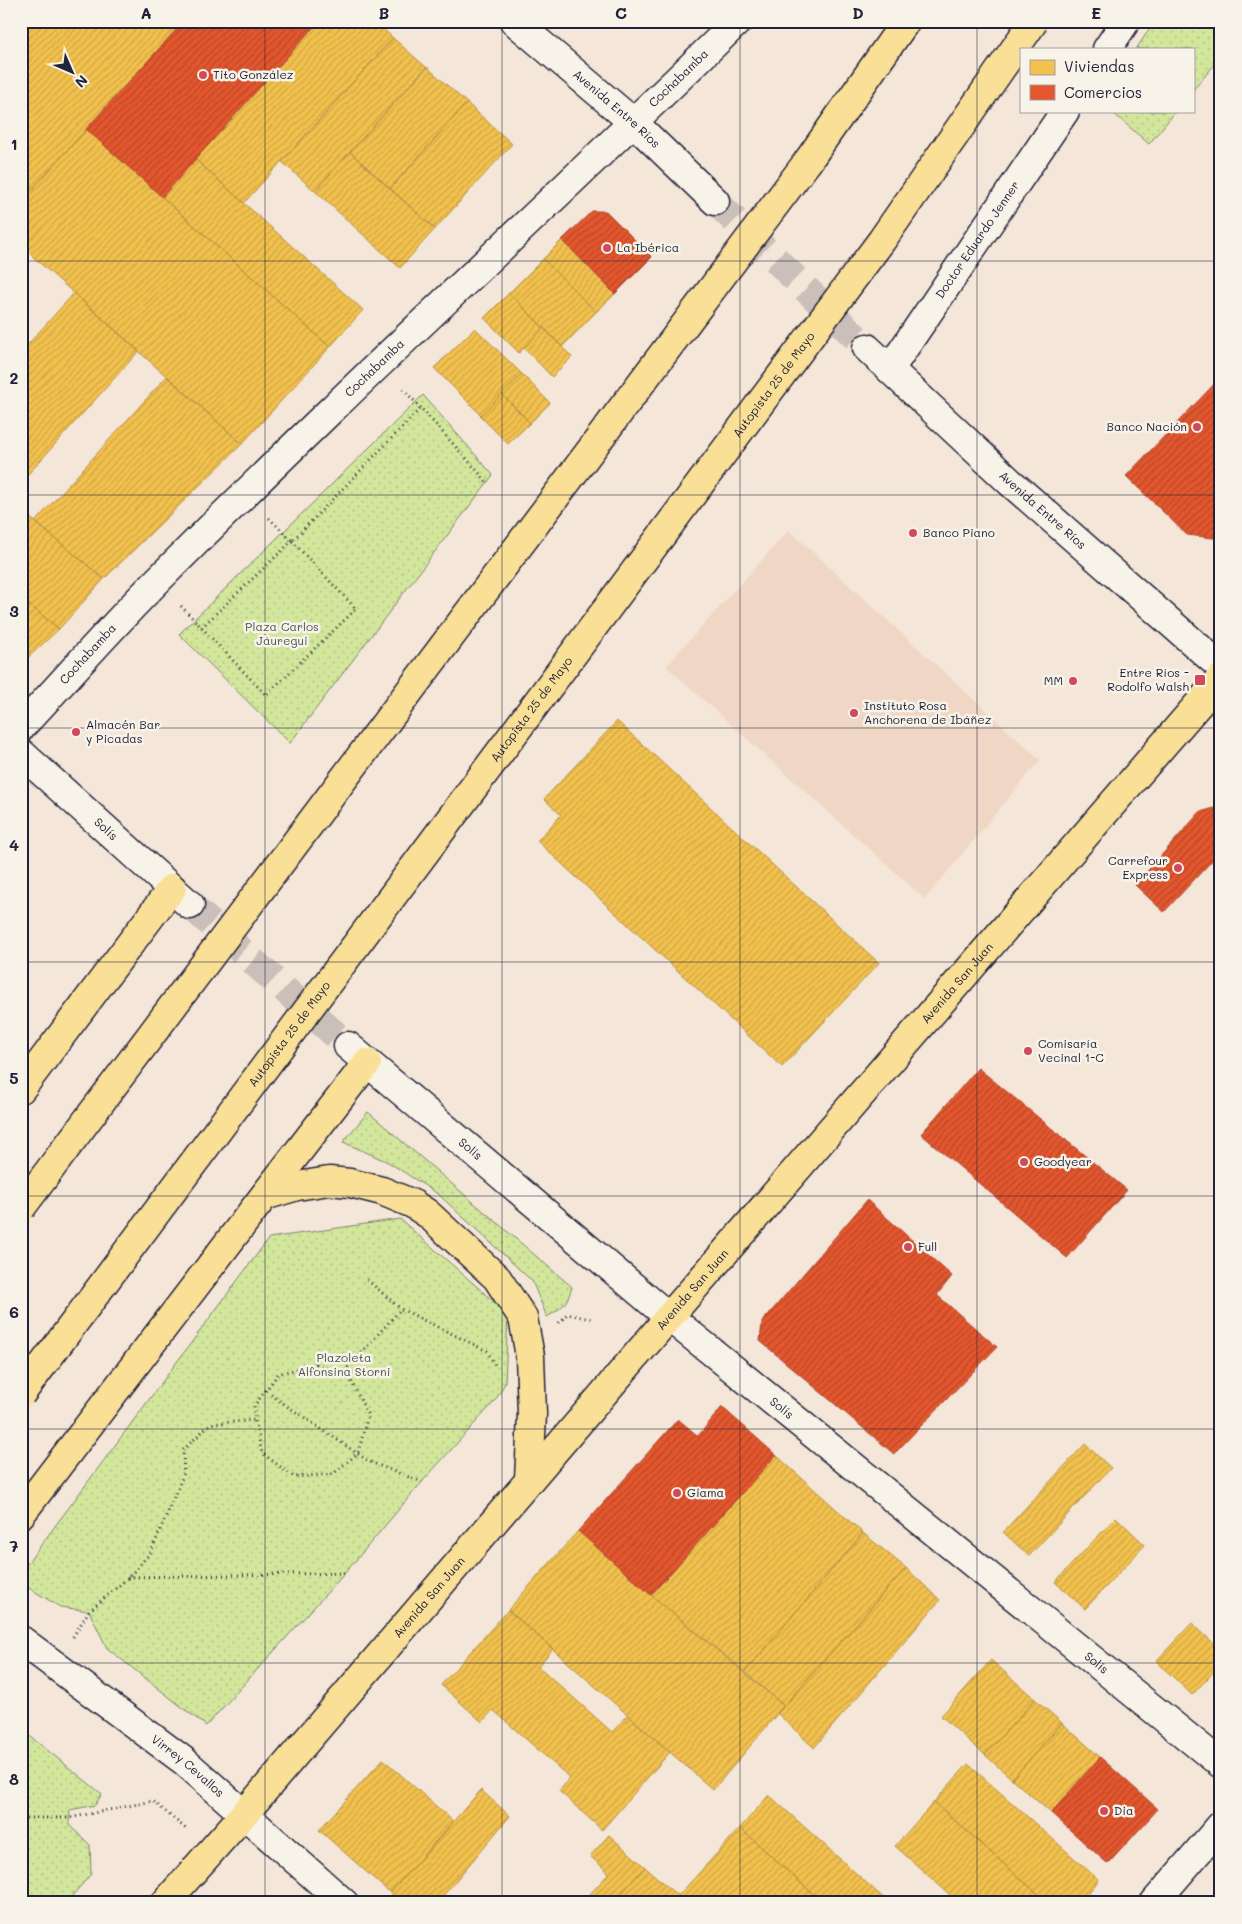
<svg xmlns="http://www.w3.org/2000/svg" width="1242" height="1924" viewBox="0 0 1242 1924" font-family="Mali,sans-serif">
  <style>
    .built { fill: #f0d7c5 }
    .grass { fill: url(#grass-dots); stroke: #7a846c }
    .homes { fill: url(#homes-hatch); stroke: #b49148 }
    .shops { fill: url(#shops-hatch); stroke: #aa4732 }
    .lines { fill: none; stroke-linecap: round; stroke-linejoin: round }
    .street-tunnel { stroke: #cabfb9; stroke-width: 28; stroke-dasharray: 28 14; stroke-linecap: butt }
    .secondary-tunnel { stroke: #cabfb9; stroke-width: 28; stroke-dasharray: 28 14; stroke-linecap: butt }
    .street-casing { stroke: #22223b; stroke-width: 31 }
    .secondary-casing { stroke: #22223b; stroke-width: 31 }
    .primary-casing { stroke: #22223b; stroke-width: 31 }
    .highway-casing { stroke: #22223b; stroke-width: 31 }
    .path { stroke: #22223b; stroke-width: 3; stroke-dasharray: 1 4; stroke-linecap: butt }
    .street { stroke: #f7f3e8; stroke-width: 28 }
    .secondary { stroke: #f7f3e8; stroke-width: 28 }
    .primary { stroke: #fadf96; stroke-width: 28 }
    .highway { stroke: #fadf96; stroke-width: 28 }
    .highway-bridge-casing { stroke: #22223b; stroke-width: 31; stroke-linecap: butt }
    .highway-bridge { stroke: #fadf96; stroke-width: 28 }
    .grid { fill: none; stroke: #22223b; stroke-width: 1; stroke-opacity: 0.55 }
    .poi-dot { fill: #d1495b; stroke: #f7f3e8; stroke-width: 2 }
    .labels { text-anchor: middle; stroke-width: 5; stroke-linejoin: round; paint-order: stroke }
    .poi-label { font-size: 12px; fill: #22223b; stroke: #f7f3e8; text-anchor: start }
    .street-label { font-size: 12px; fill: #22223b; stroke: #f7f3e8 }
    .park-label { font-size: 12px; fill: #4e5353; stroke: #f7f3e8 }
    .neatline { fill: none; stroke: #22223b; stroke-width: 2 }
    .grid-label { font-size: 16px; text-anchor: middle; font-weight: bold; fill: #22223b }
  </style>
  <defs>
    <pattern id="grass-dots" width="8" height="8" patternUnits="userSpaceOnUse" patternTransform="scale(1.25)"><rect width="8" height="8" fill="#d2e79c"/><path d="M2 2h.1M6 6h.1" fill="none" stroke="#b4c687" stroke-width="1.8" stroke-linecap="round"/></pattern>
    <pattern id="homes-hatch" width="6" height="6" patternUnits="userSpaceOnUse" patternTransform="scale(1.25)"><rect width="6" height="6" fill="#f2c14e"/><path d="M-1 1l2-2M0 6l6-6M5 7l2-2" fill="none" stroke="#cfa645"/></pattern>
    <pattern id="shops-hatch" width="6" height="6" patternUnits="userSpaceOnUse" patternTransform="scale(1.25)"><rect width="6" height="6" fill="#e4572e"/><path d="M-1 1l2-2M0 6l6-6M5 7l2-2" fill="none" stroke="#b84828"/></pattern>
  </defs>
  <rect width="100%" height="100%" fill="#f4e6d8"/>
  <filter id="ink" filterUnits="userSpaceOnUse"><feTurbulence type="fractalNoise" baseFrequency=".02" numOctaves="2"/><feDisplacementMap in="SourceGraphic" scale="10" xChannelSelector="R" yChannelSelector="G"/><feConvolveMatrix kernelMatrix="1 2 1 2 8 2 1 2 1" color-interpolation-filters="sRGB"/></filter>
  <g filter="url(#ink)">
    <!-- built -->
    <path class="built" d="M789 530 1040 760 925 899 666 666Z"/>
    <!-- grass -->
    <path class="grass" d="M1155 21H1221V57L1193 90V49H1136Z
      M1111 111H1176L1149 144Z
      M423 395 493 475 290 743 179 634Z
      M368 1112 572 1287C567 1304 562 1308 547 1317L532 1281 438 1194 388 1162 343 1142Z
      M400 1219 508 1314 505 1383 495 1401 422 1482 345 1573 206 1726 107 1648 89 1611 60 1607 21 1583V1572L269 1238Z
      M21 1729 102 1794 95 1805 70 1810 69 1825 90 1845 91 1874 66 1903H21Z"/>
    <!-- homes -->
    <path class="homes" d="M21 21H184L21 202Z
      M319 21H375L393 38 244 203 195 159Z
      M393 38 426 67 315 191 282 162Z
      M427 67 467 103 390 189 350 152Z
      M467 103 512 144 435 229 390 189Z
      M86 129 330 347 242 444 21 246V202Z
      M350 152 435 229 400 268 315 191Z
      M195 159 363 310 330 347 162 197Z
      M562 240 615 294 596 312 543 259Z
      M543 259 596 312 562 347 509 293Z
      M74 293 139 351 21 482V352Z
      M509 293 544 328 519 353 484 318Z
      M475 328 522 374 481 415 434 368Z
      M544 328 572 357 552 377 524 348Z
      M522 374 550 403 530 423 502 394Z
      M167 376 242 444 104 579 35 522Z
      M502 394 530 423 508 444 480 416Z
      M21 510 104 579 59 629 21 598Z
      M21 598 59 629 21 664Z
      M617 721 879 963 782 1067 537 841 561 815 544 799Z
      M1085 1444 1111 1468 1029 1556 1003 1532Z
      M776 1455 863 1533 745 1672 651 1595Z
      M1116 1517 1145 1545 1085 1609 1055 1582Z
      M578 1531 651 1595 784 1706 713 1790 508 1610Z
      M863 1533 906 1568 784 1706 745 1672Z
      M906 1568 940 1600 814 1748 777 1713Z
      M508 1610 553 1649 538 1666 612 1732 628 1715 670 1752 602 1830 559 1791 570 1778 493 1710 482 1722 441 1685Z
      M1192 1623 1221 1650V1664L1192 1695 1156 1661Z
      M991 1660 1035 1699 985 1755 941 1716Z
      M1035 1699 1062 1723 1012 1779 985 1755Z
      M1062 1723 1100 1757 1051 1813 1012 1779Z
      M383 1759 454 1822 390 1893 319 1830Z
      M968 1764 1099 1880 1080 1903H1048L934 1802Z
      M481 1790 510 1816 437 1903H402L390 1893Z
      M769 1795 889 1903H823L740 1828Z
      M934 1802 1048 1903H959L895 1846Z
      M740 1828 823 1903H685L678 1896Z
      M609 1835 645 1867 613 1903H582L609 1873 590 1856Z
      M645 1867 678 1896 672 1903H613Z
      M678 1896 685 1903H672Z"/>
    <!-- shops -->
    <path class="shops" d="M184 21H319L162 197 86 129Z
      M592 211H606L652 257 615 294 562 240Z
      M1221 377V539L1187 535 1126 476Z
      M1221 806V851L1164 912 1135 885 1200 812Z
      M978 1068 1127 1190 1067 1258 921 1134Z
      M867 1200 952 1276 937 1295 997 1347 894 1454 760 1341 762 1322Z
      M722 1407 776 1455 651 1595 578 1531 678 1419 698 1436Z
      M1100 1757 1158 1809 1108 1864 1051 1813Z"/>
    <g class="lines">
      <!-- street-tunnel -->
      <path class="street-tunnel" d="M190 905 348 1046"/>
      <!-- secondary-tunnel -->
      <path class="secondary-tunnel" d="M715 201 867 348"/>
      <!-- street casing -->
      <g class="street-casing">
        <g id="street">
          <path d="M1107 49 1126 21"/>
          <path id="s1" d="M890 369 1065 111"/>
          <path id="s2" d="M21 727C67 678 111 627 159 579 348 389 546 208 738 21"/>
          <path id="s3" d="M21 753 190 905"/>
          <path id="s4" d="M348 1046 669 1317 1221 1764"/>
          <path id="s5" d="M21 1640 184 1761 344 1903"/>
          <path d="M1154 1903 1221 1825"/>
        </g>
      </g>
      <!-- secondary casing -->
      <g class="secondary-casing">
        <g id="secondary">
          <path id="s6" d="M514 21 634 123 715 201"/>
          <path id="s7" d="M867 348 1010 482 1221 667"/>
        </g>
      </g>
      <!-- primary casing -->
      <g class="primary-casing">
        <g id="primary">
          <path id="s8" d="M165 1903 244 1814 669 1317 1221 678"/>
        </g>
      </g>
      <!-- highway casing -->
      <g class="highway-casing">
        <path id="highway" d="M808 161 906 21
          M21 1089 172 888
          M264 1196 297 1186 329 1181 350 1183 382 1191 413 1204 428 1214 497 1278 523 1318 530 1356 532 1414 529 1480
          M21 1514 264 1196 367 1063"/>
      </g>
      <!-- path -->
      <path class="path" d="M403 389 421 408
        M269 518 292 541 421 408 488 483
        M181 606 266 695 356 609 292 541 201 628
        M367 1280 401 1309 487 1351 495 1365
        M559 1323 567 1314 591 1319
        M316 1364 350 1379 368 1415 358 1453 333 1474 294 1477 262 1453 255 1420 254 1406 278 1374Z
        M341 1375 401 1309
        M271 1395 370 1462 422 1482
        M128 1577 345 1573
        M73 1637 89 1611 128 1578 151 1552 184 1473 183 1450 210 1424 255 1420
        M21 1818H69L153 1801 186 1829"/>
      <!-- street -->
      <use href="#street" class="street"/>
      <!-- secondary -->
      <use href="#secondary" class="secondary"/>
      <!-- primary -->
      <use href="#primary" class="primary"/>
      <!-- highway -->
      <use href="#highway" class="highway"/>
      <!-- highway-bridge casing -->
      <g class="highway-bridge-casing">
        <g id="highway-bridge">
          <path d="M21 1208 808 161"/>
          <path id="s9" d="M21 1394 882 240 1034 21"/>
        </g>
      </g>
      <!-- highway-bridge -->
      <use href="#highway-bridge" class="highway-bridge"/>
    </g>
  </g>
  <!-- grid -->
  <path class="grid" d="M265 21V1903M502 21V1903M740 21V1903M977 21V1903M21 261H1221M21 495H1221M21 728H1221M21 962H1221M21 1196H1221M21 1429H1221M21 1663H1221"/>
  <!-- markers -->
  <g class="poi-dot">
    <circle cx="203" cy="75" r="5"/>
    <circle cx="607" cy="248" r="5"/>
    <circle cx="1197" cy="427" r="5"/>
    <circle cx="913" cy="533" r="5"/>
    <rect x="1194" y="674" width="12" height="12" rx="2.5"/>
    <circle cx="1073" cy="681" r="5"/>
    <circle cx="854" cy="713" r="5"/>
    <circle cx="76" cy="732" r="5"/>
    <circle cx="1178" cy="868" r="5"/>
    <circle cx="1028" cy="1051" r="5"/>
    <circle cx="1024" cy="1162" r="5"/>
    <circle cx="908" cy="1247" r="5"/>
    <circle cx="677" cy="1493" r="5"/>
    <circle cx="1104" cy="1811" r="5"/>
  </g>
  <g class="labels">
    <!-- poi labels -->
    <g class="poi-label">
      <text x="213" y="79">Tito González</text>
      <text x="617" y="252">La Ibérica</text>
      <text x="1187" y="431" text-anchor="end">Banco Nación</text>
      <text x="923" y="537">Banco Piano</text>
      <text x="1189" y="677" text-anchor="end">Entre Ríos -<tspan x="1189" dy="14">Rodolfo Walsh</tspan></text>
      <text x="1063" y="685" text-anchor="end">MM</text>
      <text x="864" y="710">Instituto Rosa<tspan x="864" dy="14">Anchorena de Ibáñez</tspan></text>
      <text x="86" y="729">Almacén Bar<tspan x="86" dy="14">y Picadas</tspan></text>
      <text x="1168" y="865" text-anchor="end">Carrefour<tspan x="1168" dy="14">Express</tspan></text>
      <text x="1038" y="1048">Comisaría<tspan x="1038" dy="14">Vecinal 1-C</tspan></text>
      <text x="1034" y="1166">Goodyear</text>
      <text x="918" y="1251">Full</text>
      <text x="687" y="1497">Giama</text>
      <text x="1114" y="1815">Dia</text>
    </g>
    <!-- street labels -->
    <g class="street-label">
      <text dy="4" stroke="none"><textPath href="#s2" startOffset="924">Cochabamba</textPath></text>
      <text dy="4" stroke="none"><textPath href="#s6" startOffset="135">Avenida Entre Ríos</textPath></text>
      <text dy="4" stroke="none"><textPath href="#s1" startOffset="156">Doctor Eduardo Jenner</textPath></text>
      <text dy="4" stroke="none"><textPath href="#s2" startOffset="504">Cochabamba</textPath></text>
      <text dy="4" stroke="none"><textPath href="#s9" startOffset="1259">Autopista 25 de Mayo</textPath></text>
      <text dy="4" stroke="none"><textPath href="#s7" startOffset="239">Avenida Entre Ríos</textPath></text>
      <text dy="4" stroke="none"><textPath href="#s2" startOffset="99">Cochabamba</textPath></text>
      <text dy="4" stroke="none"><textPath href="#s9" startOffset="854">Autopista 25 de Mayo</textPath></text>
      <text dy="4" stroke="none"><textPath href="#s3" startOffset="114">Solís</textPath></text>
      <text dy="4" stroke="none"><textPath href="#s8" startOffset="1214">Avenida San Juan</textPath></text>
      <text dy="4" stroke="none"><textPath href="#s9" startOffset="449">Autopista 25 de Mayo</textPath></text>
      <text dy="4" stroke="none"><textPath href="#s4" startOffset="160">Solís</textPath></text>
      <text dy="4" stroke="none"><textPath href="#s8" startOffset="809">Avenida San Juan</textPath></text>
      <text dy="4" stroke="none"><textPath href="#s4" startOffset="565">Solís</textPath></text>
      <text dy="4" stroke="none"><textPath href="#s8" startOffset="404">Avenida San Juan</textPath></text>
      <text dy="4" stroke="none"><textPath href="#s4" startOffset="970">Solís</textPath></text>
      <text dy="4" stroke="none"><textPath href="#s5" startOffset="209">Virrey Cevallos</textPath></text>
    </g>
    <!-- park labels -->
    <g class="park-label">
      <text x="282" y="631">Plaza Carlos<tspan x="282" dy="14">Jáuregui</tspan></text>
      <text x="344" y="1362">Plazoleta<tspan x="344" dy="14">Alfonsina Storni</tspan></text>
    </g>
  </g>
  <!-- margin -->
  <rect width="1242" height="1924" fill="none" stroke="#f7f3e8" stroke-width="55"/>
  <!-- legend -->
  <rect x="1020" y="48" width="175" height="65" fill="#f7f3e8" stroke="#a29fa3"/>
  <rect x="1030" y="60" width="25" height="15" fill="#f2c14e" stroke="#a29fa3"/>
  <text x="1064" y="72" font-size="15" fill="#22223b">Viviendas</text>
  <rect x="1030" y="85" width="25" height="15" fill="#e4572e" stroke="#a29fa3"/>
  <text x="1064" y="98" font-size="15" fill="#22223b">Comercios</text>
  <!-- north arrow -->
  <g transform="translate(72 72) rotate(135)" stroke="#f7f3e8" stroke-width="4" paint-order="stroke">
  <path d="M0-4L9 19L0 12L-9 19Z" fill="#22223b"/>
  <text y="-8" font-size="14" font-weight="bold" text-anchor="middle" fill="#22223b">N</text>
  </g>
  <rect x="28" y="28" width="1186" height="1868" class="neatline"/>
  <g class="grid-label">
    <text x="146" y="19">A</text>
    <text x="384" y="19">B</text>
    <text x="621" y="19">C</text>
    <text x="858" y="19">D</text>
    <text x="1096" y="19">E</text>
    <text x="14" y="150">1</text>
    <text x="14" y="384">2</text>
    <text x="14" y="617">3</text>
    <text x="14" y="851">4</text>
    <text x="14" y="1084">5</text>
    <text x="14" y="1318">6</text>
    <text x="14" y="1552">7</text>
    <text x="14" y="1785">8</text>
  </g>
</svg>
